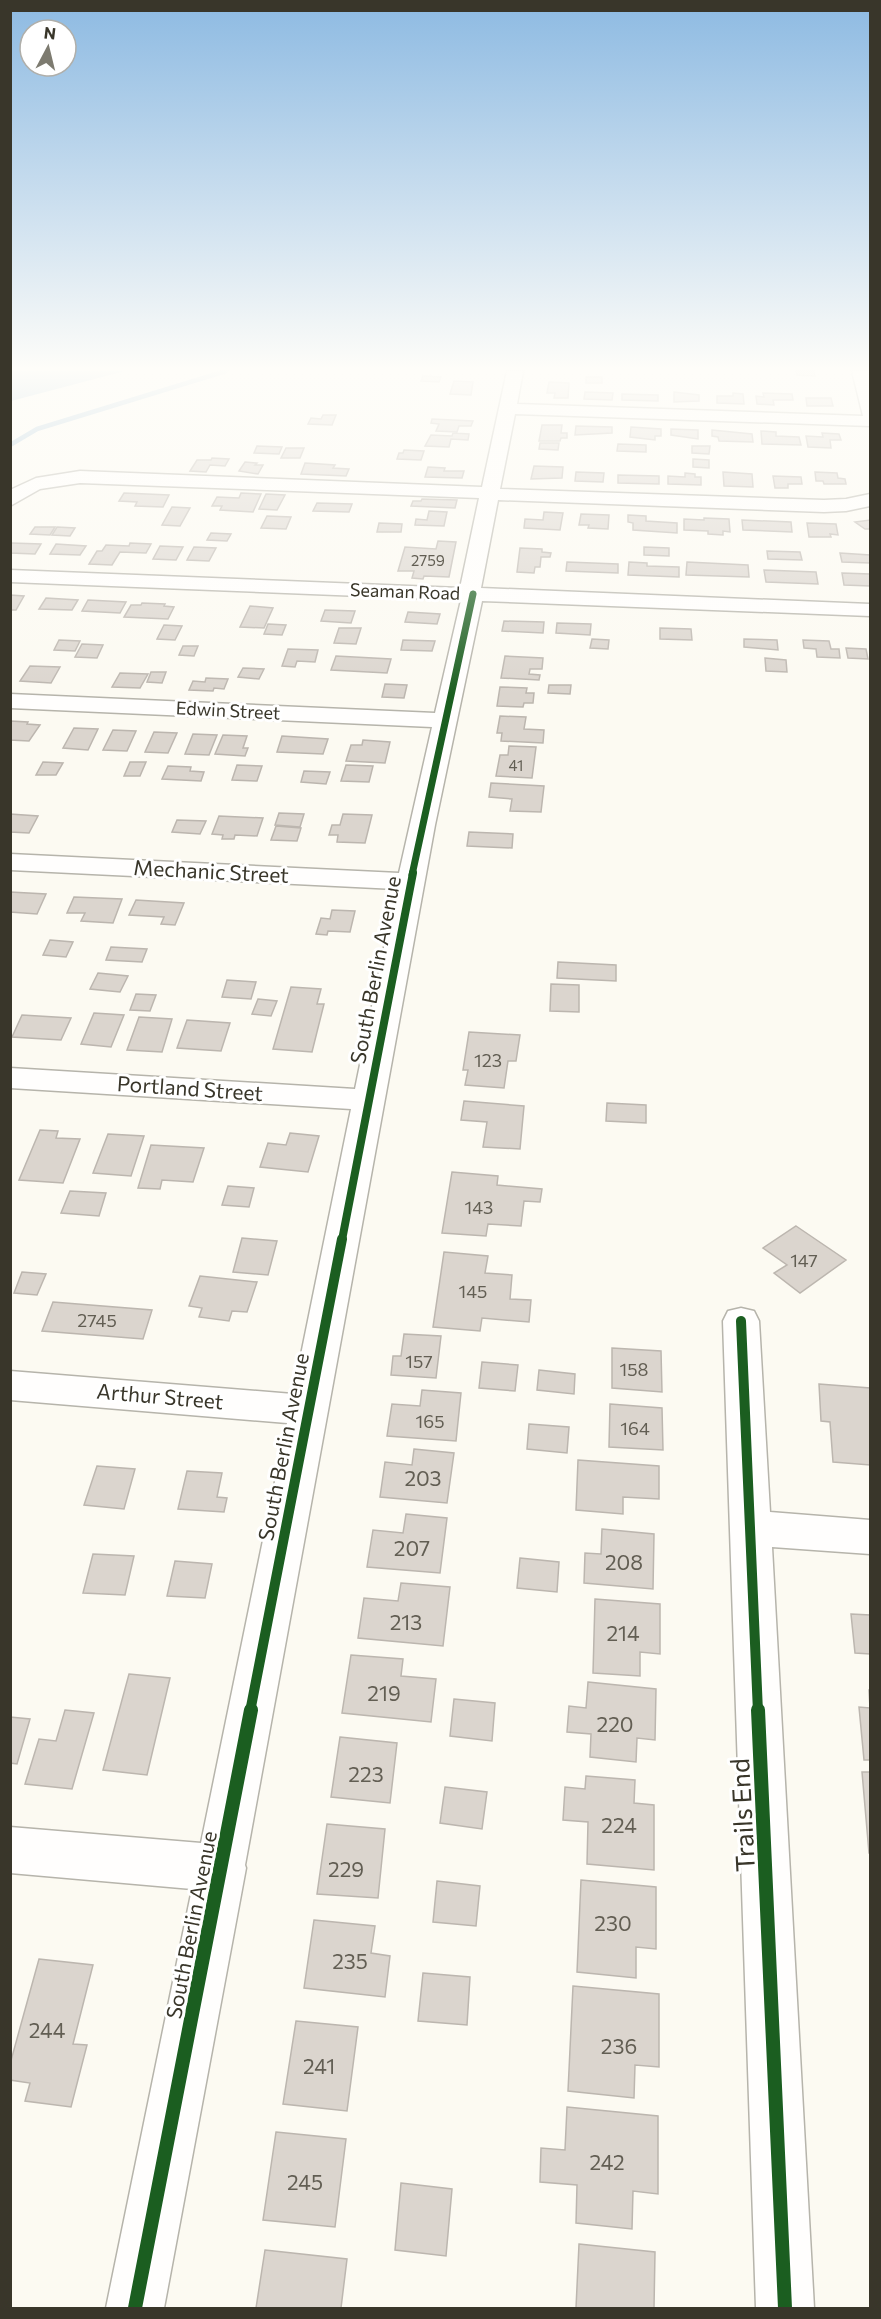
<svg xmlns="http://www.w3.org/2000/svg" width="881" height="2319" viewBox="0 0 881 2319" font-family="Commissioner,sans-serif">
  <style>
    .water { fill: #a5c4da }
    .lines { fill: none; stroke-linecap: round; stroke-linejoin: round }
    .stream { stroke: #a5c4da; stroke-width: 4.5 }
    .building { fill: #dbd5ce; stroke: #bcb6af; stroke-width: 1.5 }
    .minor-casing { stroke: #b6b4ab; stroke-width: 3 }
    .minor { fill: #fffefd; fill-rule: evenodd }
    .cycleway-far3-casing { stroke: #fff; stroke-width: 10 }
    .cycleway-far2-casing { stroke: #fff; stroke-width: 12 }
    .cycleway-far1-casing { stroke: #fff; stroke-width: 14 }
    .cycleway-casing { stroke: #fff; stroke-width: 17 }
    .cycleway-far3 { stroke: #1b5e20; stroke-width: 7 }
    .cycleway-far2 { stroke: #1b5e20; stroke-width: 8 }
    .cycleway-far1 { stroke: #1b5e20; stroke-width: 10 }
    .cycleway { stroke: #1b5e20; stroke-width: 14 }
    .labels { text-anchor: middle; stroke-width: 6; stroke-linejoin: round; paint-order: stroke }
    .far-number-label { font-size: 15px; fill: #625e53 }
    .far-street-label { font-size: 18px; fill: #39362a; stroke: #fff }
    .number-label { font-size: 18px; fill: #625e53 }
    .street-label { font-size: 21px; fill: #39362a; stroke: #fff }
    .near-number-label { font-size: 21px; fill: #625e53 }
    .near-street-label { font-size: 26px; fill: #39362a; stroke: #fff }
  </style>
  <rect width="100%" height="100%" fill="#fcfaf2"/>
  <!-- water -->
  <path class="water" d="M11 371H125L11 401Z"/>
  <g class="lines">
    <!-- stream -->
    <path class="stream" d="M10 445 37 429 226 371"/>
  </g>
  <!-- building -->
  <path class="building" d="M796 371H814L815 376 797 375Z
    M423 376 441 377 439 382 421 381Z
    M586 377H602V383H586Z
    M454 381 473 382 471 395 450 394Z
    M549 382 569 383 568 398H554L555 393H547Z
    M585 392 613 393 612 400 584 399Z
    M674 392 699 395V401L674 402Z
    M733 393 743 394 744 404 717 403V396H733Z
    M763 393 792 394 793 400H773L774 405 757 404 756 396 764 397Z
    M622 394 658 395V401L622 400Z
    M806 398H831L833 406H807Z
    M323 415H336L332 425 308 424 311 418 321 419Z
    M432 419 473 421 471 426H459L457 432 436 431 439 424 431 423Z
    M542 425H562L561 433H567V438H561L560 441H539Z
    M576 426 612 427V433L575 435Z
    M631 427 661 429V436H655V440L630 437Z
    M671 429 698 430V439L671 435Z
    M712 430 752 434 753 442 719 441 718 437 712 436Z
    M761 431 776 432V436L799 437 801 445 762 444Z
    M453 433 469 434 468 440 451 439 449 447 425 446 431 435 452 436Z
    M822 433 839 434 841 440H830L831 448 808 447 806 436 823 437Z
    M540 443H559L558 450 539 449Z
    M618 444 646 445V452L617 451Z
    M257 446 282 447 279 454 254 453Z
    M692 446H710L709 454 692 453Z
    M286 448H304L300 458H281Z
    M404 450 424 451 421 460 397 459 399 453H403Z
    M212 458 229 459 225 466 210 465 206 472 190 471 197 460H211Z
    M693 459 709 460V468L693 467Z
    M245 462 257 463 255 465H263L258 474 239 471Z
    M305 463 335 465 333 468 349 469 346 476 301 474Z
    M534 466 563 467 562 478 531 479Z
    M428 467 445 468 444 471H464L462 478 425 477Z
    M576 472 604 473 603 482 575 481Z
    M723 472 752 474 753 487 724 486Z
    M815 472 837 473 838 478 845 479 846 484H824L823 481H816Z
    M685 473 695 474V477H701V485L668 484V476L685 477Z
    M618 475 659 476V484L618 483Z
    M773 476 801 477 802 484H788V488H775Z
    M124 493 169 495 163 507 135 506 137 502 119 501Z
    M241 493 261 494 253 512 220 510 222 506H212L217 497 239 498Z
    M266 494 285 495 277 510 259 509Z
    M422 499 457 500 455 508 411 506 413 501H421Z
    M317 503 352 504 349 512 313 511Z
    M172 507 190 508 180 526 162 525Z
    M429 511 447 512 444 526 415 525 416 519 427 520Z
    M544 512 563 513 560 530 524 528 525 519 543 520Z
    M581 514 609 515 608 529 588 528 589 525H579Z
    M628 515 646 516V521L677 523V533L633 530V523L628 522Z
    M267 516 291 517 286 529 261 528Z
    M704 518 729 519 730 532 723 531V535L708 534V531L684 530V519L704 520Z
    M742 520 791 522 792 532 743 530Z
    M870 520V529H865L855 522Z
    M379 523 402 524 401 532H377Z
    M807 523 836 524 838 535 830 534 831 537H809Z
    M35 527H55L50 535 30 534Z
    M57 527 75 528 70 536 52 535Z
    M211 533 231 534 227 541 207 540Z
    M438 541 456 542 449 577 424 576 423 579 412 578 414 571H398L405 547 436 549Z
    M10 543H11L41 544 35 554 10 553Z
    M130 543 151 544 146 553 120 552 112 565 89 564 97 551H102L106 545 129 546Z
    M56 544 86 546 80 555 50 554Z
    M160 546 183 547 176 560 153 559Z
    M194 547 216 548 209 561 187 560Z
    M644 547 669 548V556L644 555Z
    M520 548 542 549V552L551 553 550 557H541L540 567H535L534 573 517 572Z
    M767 551 800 552 802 560 768 559Z
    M840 553 870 555V563L842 562Z
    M567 562 618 564V573L566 571Z
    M629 562 647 563V566L679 567V577L628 575Z
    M687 562 748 565 749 577 686 575Z
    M764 570 816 572 818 584 766 582Z
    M842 573 870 574V586L844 585Z
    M10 595 24 596 16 610H10Z
    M46 598 78 600 72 610 39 609Z
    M88 600 126 602 120 613 82 611Z
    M142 603 165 604 164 606 174 607 168 619 124 617 131 605H141Z
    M250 606 273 608 264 628 240 627Z
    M325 610 355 611 351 623 321 621Z
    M408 612 440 614 437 624 405 622Z
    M504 621 544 622 543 633 502 631Z
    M557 623 591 624 590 635 556 633Z
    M268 624 286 625 282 635 264 634Z
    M164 625 182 626 175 640 157 639Z
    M339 628H361L356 644 334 643Z
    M660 628 691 629 692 640 660 639Z
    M592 639 609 640 608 649 590 648Z
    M744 639 777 640 778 650 744 647Z
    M59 640 80 641 75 651 54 650Z
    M403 640 435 641 432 651 401 650Z
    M803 640 829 641 831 649H839L840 658 817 657 816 649 804 648Z
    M82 644 103 645 97 658 75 657Z
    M183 646H198L194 656 179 655Z
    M846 648 866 649 868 659 848 658Z
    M288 649 318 650 315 662 297 661 295 667 282 666Z
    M336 656 391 659 387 673 331 670Z
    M505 656 543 658 542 669H530L529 674 540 675 539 680 501 678Z
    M765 658 786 660 787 672 766 671Z
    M30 666 60 667 51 683 20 681Z
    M243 668 264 669 259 679 238 677Z
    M151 672H166L162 683 147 682Z
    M120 673 148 674 140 688 112 687Z
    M206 678 228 679 224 689 214 688 213 691 189 690 193 681 205 682Z
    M385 684 407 685 404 698 382 697Z
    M549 685H571L570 694 548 693Z
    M500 687 527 688 526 693H534L533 703H524L523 707 497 706Z
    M500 716 526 717 524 729 544 730 543 743 501 741 502 733H497Z
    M10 721 28 722 27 724 40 725 29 741 10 740Z
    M74 728 98 729 88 750 63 748Z
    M113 730 136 731 127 751 103 750Z
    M154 732 177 733 168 753 145 752Z
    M193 734 217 735 209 755 185 754Z
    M223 735 247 736 243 748H248L245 756 215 754Z
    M282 736 328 739 323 754 277 752Z
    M363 740 390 742 385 763 346 761 351 745H362Z
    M509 746 536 747 532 778 496 776 500 755H508Z
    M43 762 63 763 56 775H36Z
    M130 762H146L140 776H124Z
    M237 765 262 766 257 781 232 780Z
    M346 765 373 766 369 782 341 781Z
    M168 766 191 767 190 771 204 772 201 781 162 779Z
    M304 771 330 772 326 784 301 782Z
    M491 783 544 786 541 812 510 811 512 799 489 797Z
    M279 813 304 814 300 827 275 825Z
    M10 814 38 816 29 833 10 832Z
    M343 814 372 815 365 843 337 842 338 835H329L332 825H340Z
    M219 816 263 818 257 836 235 835 234 839H222L223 835 212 834Z
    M177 820 206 821 200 834 172 832Z
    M276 826 301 828 297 841 271 840Z
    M469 832 513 834 512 848 467 846Z
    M10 892 46 894 37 914 10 912Z
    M74 897 122 899 113 923 81 921 85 913H67Z
    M136 900 184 903 175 925 161 924 164 917 129 915Z
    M332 910 355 911 350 932 328 931 327 935 316 934 321 918 330 919Z
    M50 940 73 942 66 957 43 955Z
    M111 947 147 949 142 962 106 960Z
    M558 962 616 965V981L557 978Z
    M98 973 128 976 120 992 90 989Z
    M227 980 256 982 251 999 222 997Z
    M551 984 579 985V1012L550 1011Z
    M291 987 321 989 317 1004H324L312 1052 273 1049Z
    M136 994 156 995 150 1011 130 1010Z
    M258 999 277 1001 271 1016 252 1014Z
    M94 1013 124 1015 111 1047 81 1044Z
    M22 1015 71 1018 61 1040 12 1037Z
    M139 1017 172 1019 162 1052 127 1050Z
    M187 1020 230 1023 221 1051 177 1048Z
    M469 1032 520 1035 516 1061H508L504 1088 465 1085 468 1070H463Z
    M464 1101 524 1106 520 1149 483 1147 487 1122 461 1120Z
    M607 1103 646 1105V1123L606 1121Z
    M40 1130 58 1131 56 1138 80 1139 63 1183 19 1180Z
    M290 1133 319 1136 308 1172 260 1167 268 1143 286 1145Z
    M108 1134 144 1136 131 1176 93 1173Z
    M151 1145 204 1148 193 1182 162 1180 160 1189 138 1188Z
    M452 1172 498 1176 497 1185 542 1189 540 1202 524 1201 521 1226 488 1224 486 1236 442 1233Z
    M228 1186 254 1188 249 1207 222 1205Z
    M70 1191 106 1193 99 1216 61 1213Z
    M796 1226 846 1260 800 1293 774 1273 787 1265 763 1248Z
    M242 1238 277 1241 268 1275 233 1272Z
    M444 1252 488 1256 485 1273 512 1275 510 1299 531 1300 529 1322 482 1318 480 1331 433 1327Z
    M22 1272 46 1274 37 1295 14 1293Z
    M200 1276 257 1282 247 1312 232 1311 229 1321 199 1317 202 1308 189 1306Z
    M53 1302 152 1310 143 1339 42 1331Z
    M404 1334 441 1336 436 1378 391 1375 393 1356H401Z
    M612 1348 661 1351 662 1392 612 1388Z
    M482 1362 518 1365 515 1391 479 1388Z
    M539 1370 575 1374 574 1394 537 1390Z
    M819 1384 870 1388V1465L833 1462 830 1422 821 1421Z
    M422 1390 461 1393 456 1441 387 1436 392 1404 420 1406Z
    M610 1404 662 1408 663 1450 609 1447Z
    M529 1424 569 1427 567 1453 527 1449Z
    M414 1449 454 1453 447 1503 380 1497 385 1462 412 1465Z
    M578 1460 659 1466V1499L623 1497V1514L576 1510Z
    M97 1466 135 1469 124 1509 84 1505Z
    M187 1471 222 1473 217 1497 227 1498 224 1512 178 1509Z
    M406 1514 447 1518 440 1573 367 1567 373 1530 403 1533Z
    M602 1529 654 1534 653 1589 584 1583 585 1553 601 1554Z
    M93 1554 134 1556 125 1595 83 1593Z
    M520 1558 559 1562 557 1592 517 1588Z
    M175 1561 212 1564 205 1598 167 1596Z
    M401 1583 450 1587 443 1646 358 1638 364 1598 398 1601Z
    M595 1599 660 1604V1654L640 1652V1676L593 1673Z
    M851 1614 870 1615V1654L855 1653Z
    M351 1655 403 1659 401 1676 436 1679 431 1722 342 1713Z
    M129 1674 170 1678 147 1775 103 1770Z
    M588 1682 656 1689 655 1740 637 1738 636 1762 590 1757 591 1734 567 1732 569 1706 586 1708Z
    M869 1690H870V1760H864L859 1707 870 1708Z
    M454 1699 495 1703 492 1741 450 1736Z
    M65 1710 94 1713 72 1789 25 1784 39 1739 56 1741Z
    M10 1717 30 1719 17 1764 10 1763Z
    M340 1737 397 1743 390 1803 331 1797Z
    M862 1772H870V1853H869Z
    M586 1776 635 1780 634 1803 654 1805V1870L587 1864 588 1822 563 1820 565 1787 585 1789Z
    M445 1787 487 1792 482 1829 440 1823Z
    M327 1824 385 1829 378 1898 317 1894Z
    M581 1880 656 1887V1949L636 1947V1978L577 1972Z
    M437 1881 480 1886 476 1926 433 1922Z
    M314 1920 375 1926 371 1953 390 1956 385 1997 304 1988Z
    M39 1959 93 1965 73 2044 87 2045 71 2107 25 2101 30 2083 10 2080V2064Z
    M423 1973 470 1977 467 2025 418 2021Z
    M573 1986 659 1994V2067L635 2065 634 2098 568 2091Z
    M296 2021 358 2027 347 2111 283 2104Z
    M567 2107 658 2116V2194L633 2191 632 2229 576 2223 577 2185 540 2182 541 2148 565 2150Z
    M276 2132 346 2139 335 2227 263 2220Z
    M401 2183 452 2189 446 2256 395 2250Z
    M579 2244 655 2252 654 2308H576Z
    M265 2250 347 2259 341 2308H256Z"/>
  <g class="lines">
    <!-- minor casing -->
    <g class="minor-casing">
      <path id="minor" d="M507 371H523L517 404 863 416 852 371H868L870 381V426L515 414 500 489 824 500 846 499 870 494V506L846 511 824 512 498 500 481 588 870 604V616L482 601 435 825 245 1865 246 1868 164 2308H106L192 1889 10 1873V1827L201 1843 287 1423 10 1400V1371L293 1394 351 1109 10 1088V1068L355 1089 396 889 10 870V854L399 873 432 727 10 708V694L435 713 461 600 10 582V570L460 588 479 498 80 483 40 489 10 506V490L36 478 80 471 482 487Z
        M741 1308 754 1311 759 1321 770 1512 870 1520V1554L772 1547 814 2308H756L723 1321 728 1311Z"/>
    </g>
    <!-- minor -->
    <use href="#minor" class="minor"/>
    <!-- cycleway-far3 casing -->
    <g class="cycleway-far3-casing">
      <path id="cycleway-far3" d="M412 875 473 594"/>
    </g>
    <!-- cycleway-far2 casing -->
    <g class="cycleway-far2-casing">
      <path id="cycleway-far2" d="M342 1240 413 873"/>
    </g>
    <!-- cycleway-far1 casing -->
    <g class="cycleway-far1-casing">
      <path id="cycleway-far1" d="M741 1321 758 1712
        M250 1712 342 1239"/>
    </g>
    <!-- cycleway casing -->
    <g class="cycleway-casing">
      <path id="cycleway" d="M758 1710 785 2308
        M135 2308 251 1710"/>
    </g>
    <!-- cycleway-far3 -->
    <use href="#cycleway-far3" class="cycleway-far3"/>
    <!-- cycleway-far2 -->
    <use href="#cycleway-far2" class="cycleway-far2"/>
    <!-- cycleway-far1 -->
    <use href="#cycleway-far1" class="cycleway-far1"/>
    <!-- cycleway -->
    <use href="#cycleway" class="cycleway"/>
  </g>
  <!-- sky -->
  <linearGradient id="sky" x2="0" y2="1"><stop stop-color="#8dbae2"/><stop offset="0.53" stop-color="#fefdf9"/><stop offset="1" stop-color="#fefdf9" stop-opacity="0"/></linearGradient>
  <rect width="881" height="696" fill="url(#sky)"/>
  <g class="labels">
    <!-- far-number labels -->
    <g class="far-number-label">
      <text x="428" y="566">2759</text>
      <text x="516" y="771">41</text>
    </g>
    <!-- far-street labels -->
    <g class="far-street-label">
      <text transform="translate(405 592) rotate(2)" y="6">Seaman Road</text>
      <text transform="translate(228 711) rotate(3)" y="6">Edwin Street</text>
    </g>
    <!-- number labels -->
    <g class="number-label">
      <text x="488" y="1067">123</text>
      <text x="479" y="1214">143</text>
      <text x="804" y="1267">147</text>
      <text x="473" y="1298">145</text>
      <text x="97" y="1327">2745</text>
      <text x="419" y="1368">157</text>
      <text x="634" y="1376">158</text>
      <text x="430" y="1428">165</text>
      <text x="635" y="1435">164</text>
    </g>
    <!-- street labels -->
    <g class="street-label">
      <text transform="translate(211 872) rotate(3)" y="7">Mechanic Street</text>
      <text transform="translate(376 970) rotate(-79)" y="7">South Berlin Avenue</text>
      <text transform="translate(190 1089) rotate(4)" y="7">Portland Street</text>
      <text transform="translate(160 1397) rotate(5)" y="7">Arthur Street</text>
      <text transform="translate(284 1447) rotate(-79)" y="7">South Berlin Avenue</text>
      <text transform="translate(192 1925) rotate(-79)" y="7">South Berlin Avenue</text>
    </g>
    <!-- near-number labels -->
    <g class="near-number-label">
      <text x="423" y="1486">203</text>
      <text x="412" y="1556">207</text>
      <text x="624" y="1570">208</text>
      <text x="406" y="1630">213</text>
      <text x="623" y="1641">214</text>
      <text x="384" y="1701">219</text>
      <text x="615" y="1732">220</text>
      <text x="366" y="1782">223</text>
      <text x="619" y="1833">224</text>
      <text x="346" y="1877">229</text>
      <text x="613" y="1931">230</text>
      <text x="350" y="1969">235</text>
      <text x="47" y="2038">244</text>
      <text x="619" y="2054">236</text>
      <text x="319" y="2074">241</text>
      <text x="607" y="2170">242</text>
      <text x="305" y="2190">245</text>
    </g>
    <!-- near-street labels -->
    <g class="near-street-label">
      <text transform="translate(743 1815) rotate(-93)" y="9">Trails End</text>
    </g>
  </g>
  <!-- border -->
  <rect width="881" height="2319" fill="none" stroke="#39362a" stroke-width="24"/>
  <!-- north arrow -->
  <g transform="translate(48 48) rotate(7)"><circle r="28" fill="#ffffff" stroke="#b0afaa" stroke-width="1.5"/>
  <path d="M0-4.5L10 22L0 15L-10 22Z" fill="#7d7b70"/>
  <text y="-9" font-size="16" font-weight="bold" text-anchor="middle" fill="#39362a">N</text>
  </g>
</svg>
